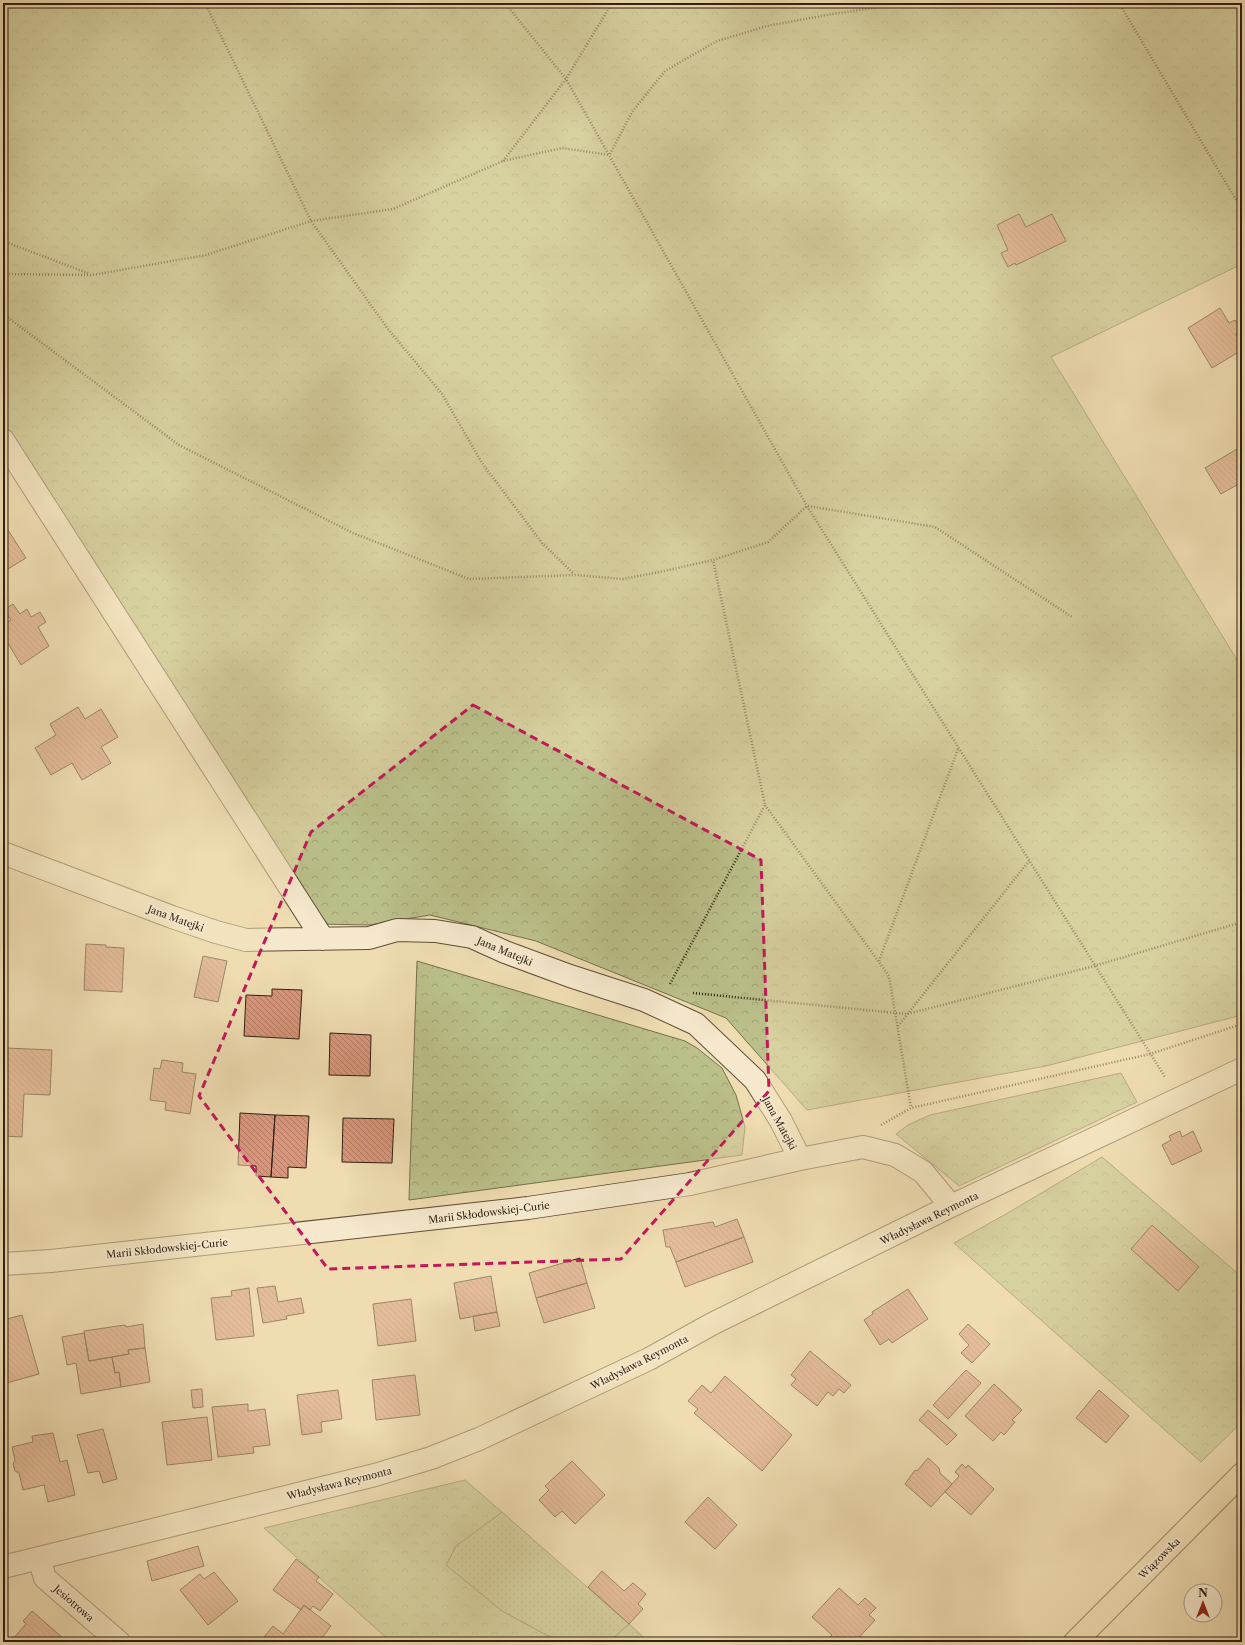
<svg xmlns="http://www.w3.org/2000/svg" width="1245" height="1645" viewBox="0 0 1245 1645" font-family="'Libre Caslon Text',serif">
  <style>
    .grass { fill: url(#grass-dots); stroke: #75704e }
    .forest { fill: url(#forest-crowns); stroke: #75704e }
    .building { fill: url(#building-back-hatch); stroke: #2f1f13 }
    .lines { fill: none; stroke-linecap: round; stroke-linejoin: round }
    .minor-casing { stroke: #5f4e3a; stroke-width: 24 }
    .major-casing { stroke: #2f1f13; stroke-width: 24 }
    .path { stroke: #2f1f13; stroke-width: 2.5; stroke-dasharray: 1 2; stroke-linecap: butt }
    .minor { stroke: #f5e8cc; stroke-width: 22 }
    .major { stroke: #efdcb1; stroke-width: 22 }
    .marked { fill: none; stroke: #c2185b; stroke-width: 3; stroke-dasharray: 8 5; stroke-linejoin: round }
    .labels { text-anchor: middle; stroke-width: 3.5; stroke-linejoin: round; paint-order: stroke }
    .street-label { font-size: 10px; fill: #2f1f13; stroke: #f5e8cc }
  </style>
  <defs>
    <pattern id="grass-dots" width="8" height="8" patternUnits="userSpaceOnUse"><rect width="8" height="8" fill="#bbc08a"/><path d="M2 2h.1M6 6h.1" fill="none" stroke="#a1a576" stroke-width="1.8" stroke-linecap="round"/></pattern>
    <pattern id="forest-crowns" width="20" height="18" patternUnits="userSpaceOnUse"><rect width="20" height="18" fill="#bbc08a"/><path d="M2 6a3 3 0 1 1 6 0M12 15a3 3 0 1 1 6 0" fill="none" stroke="#a1a576"/></pattern>
    <pattern id="building-back-hatch" width="6" height="6" patternUnits="userSpaceOnUse"><rect width="6" height="6" fill="#da967b"/><path d="M-1 5l2 2M0 0l6 6M5-1l2 2" fill="none" stroke="#b17a64"/></pattern>
  </defs>
  <rect width="100%" height="100%" fill="#efdcb1"/>
  <filter id="stains"><feTurbulence type="fractalNoise" baseFrequency=".005" numOctaves="4"/><feColorMatrix values="0 0 0 0 .2 0 0 0 0 .09 0 0 0 0 .02 0 0 0 .5 -.17"/></filter>
  <radialGradient id="worn" r=".72"><stop offset=".6" stop-color="#630" stop-opacity="0"/><stop offset="1" stop-color="#630" stop-opacity=".3"/></radialGradient>
  <!-- grass -->
  <path class="grass" d="M502 1512 629 1624 609 1642H565L546 1635 502 1611 446 1565 456 1546Z"/>
  <!-- forest -->
  <path class="forest" d="M3 3H1242V264L1051 357 1242 668V1015L1046 1066 807 1110 726 1018 536 941 430 915 369 925 320 924 3 428Z
    M417 961 685 1041 697 1048 722 1068 736 1095 745 1127 742 1155 409 1200Z
    M1121 1073 1137 1102 959 1186 896 1134 908 1125 930 1115Z
    M1102 1157 1242 1277V1422L1201 1462 954 1243 1006 1214Z
    M465 1480 502 1512 456 1546 446 1565 502 1611 546 1635 565 1642H391L264 1528Z
    M629 1624 649 1642H609Z"/>
  <!-- building -->
  <path class="building" d="M1019 214 1026 227 1052 214 1066 241 1016 265 1015 263 1008 267 1001 253 1008 250 997 225Z
    M1220 308 1229 323 1235 320 1242 330 1236 334 1242 344V350L1212 368 1188 328Z
    M1242 446V482L1221 494 1205 468Z
    M6 527 26 558 3 572V529Z
    M13 604 20 614 27 609 31 617 40 612 46 622 38 627 49 646 21 665 3 635V625L11 620 4 610Z
    M78 707 85 719 101 709 118 737 101 747 111 763 82 780 72 763 51 775 35 748 56 735 50 724Z
    M86 944 106 945V947L124 948 122 992 84 990Z
    M203 956 227 961 218 1002 194 997Z
    M272 989 302 990 299 1039 244 1036 246 995 272 996Z
    M330 1033 371 1035 370 1076 329 1075Z
    M7 1048 52 1050 50 1095 24 1094 22 1137 3 1136V1091H6V1082H3V1065H6Z
    M162 1060 183 1063 182 1072 196 1074 190 1114 165 1110 166 1102 150 1100 154 1068 160 1069Z
    M240 1113 275 1115 271 1177 256 1176V1166L238 1165Z
    M275 1115 309 1116 306 1168 288 1167V1178L271 1177Z
    M343 1118 394 1119 392 1163 342 1162Z
    M1180 1131 1182 1137 1193 1131 1202 1151 1172 1165 1162 1145 1171 1140 1169 1136Z
    M737 1219 744 1237 676 1262 670 1247H666L663 1230 713 1222 715 1227Z
    M1152 1225 1199 1267 1178 1291 1131 1249Z
    M744 1237 753 1262 685 1287 676 1262Z
    M580 1258 587 1283 536 1298 529 1273Z
    M491 1276 497 1312 460 1319 454 1283Z
    M587 1283 595 1308 544 1323 536 1298Z
    M275 1286 278 1302 301 1298 304 1313 286 1316 287 1319 263 1323 257 1288Z
    M249 1288 254 1336 216 1340 211 1298 232 1296 231 1291Z
    M908 1289 928 1319 892 1343 889 1339 880 1345 864 1320 873 1314 872 1312Z
    M411 1299 416 1341 378 1346 373 1304Z
    M497 1312 500 1326 475 1331 473 1316Z
    M22 1315 39 1374 3 1384V1320Z
    M143 1324 145 1348 128 1350 129 1354 89 1361 84 1331 125 1325 126 1327Z
    M968 1324 990 1344 972 1363 961 1353 969 1345 959 1334Z
    M84 1333 89 1361 112 1357 115 1373 119 1372 121 1387 81 1394 76 1363 67 1365 62 1337Z
    M145 1348 150 1382 121 1387 119 1372 115 1373 112 1357 129 1354 128 1350Z
    M810 1351 851 1385 844 1393 839 1389 833 1396 828 1392 817 1406 791 1385 796 1379 791 1375Z
    M966 1370 981 1383 948 1419 933 1405Z
    M415 1375 420 1415 376 1420 372 1380Z
    M725 1376 792 1435 762 1471 694 1413 698 1409 688 1401 702 1385 711 1393Z
    M994 1384 1022 1410 1012 1420 1015 1422 1004 1435 1001 1432 993 1441 965 1416Z
    M202 1389 203 1407 193 1408 191 1390Z
    M338 1390 342 1419 321 1422 322 1432 302 1435 297 1395Z
    M1099 1390 1129 1416 1106 1443 1076 1418Z
    M248 1404V1411L265 1409 270 1445 253 1447 254 1453 218 1457 212 1407Z
    M928 1410 957 1435 947 1445 919 1420Z
    M207 1417 212 1460 167 1465 162 1422Z
    M103 1429 117 1479 103 1483 99 1471 88 1473 77 1435Z
    M53 1433 60 1462 67 1460 75 1495 48 1502 44 1485 23 1490 19 1473 15 1471 13 1464 15 1460 12 1447 33 1442 32 1436Z
    M928 1458 939 1468 940 1473 952 1484 931 1507 905 1484 915 1470 917 1471Z
    M572 1461 605 1495 575 1524 562 1511 555 1517 539 1500 549 1490 545 1486Z
    M962 1464 966 1468 968 1465 994 1489 971 1515 945 1492 959 1476 955 1472Z
    M708 1497 737 1525 715 1549 685 1522Z
    M198 1546 204 1566 152 1581 147 1561Z
    M296 1559 319 1577 316 1581 333 1594 320 1611 313 1606 310 1610 304 1605 301 1610 273 1590Z
    M602 1571 624 1591 633 1583 646 1594 638 1604 643 1609 629 1624 588 1587Z
    M214 1572 238 1601 208 1625 180 1590 200 1574 204 1579Z
    M839 1588 858 1605 865 1598 876 1608 869 1615 875 1620 855 1642H825L832 1635 812 1617Z
    M304 1605 331 1626 319 1642H260L273 1626 283 1634Z
    M32 1611 63 1638 59 1642H12L11 1641 26 1624 23 1621Z"/>
  <g class="lines">
    <!-- minor casing -->
    <g class="minor-casing">
      <path id="minor" d="M3 440 323 939
        M3 853 172 917 216 932 246 940 369 938 397 930 435 931 472 937 505 952 570 976 644 1000 696 1024 755 1080 781 1121 800 1159
        M3 1264 51 1261 528 1208 690 1184 800 1159 863 1147 895 1155 923 1172 951 1206
        M39 1558 45 1578 119 1642
        M3 1567 375 1475 431 1458 479 1439 649 1359 712 1324 951 1206 1242 1069"/>
    </g>
    <!-- major casing -->
    <g class="major-casing">
      <path id="major" d="M1075 1642 1242 1474"/>
    </g>
    <!-- path -->
    <path class="path" d="M205 3 311 221 388 329 442 394 482 463 542 543 574 574
      M505 3 566 79 807 506 1165 1077
      M1119 3 1242 210
      M610 154 632 112 665 71 717 41 767 26 832 14 908 3
      M503 161 566 79 612 3
      M3 241 90 274
      M3 274 92 275 206 255 311 221 393 209 503 161 562 148 610 155
      M3 314 179 445 353 533 469 579 575 575 622 579 655 573 713 560 768 542 807 506
      M808 506 935 527 1072 617
      M765 805 889 976 911 1108
      M879 961 958 749
      M670 984 765 805 713 560
      M693 993 907 1014 1094 966 1242 922
      M898 1026 1029 861
      M881 1125 911 1108 1150 1054 1242 1024"/>
    <!-- minor -->
    <use href="#minor" class="minor"/>
    <!-- major -->
    <use href="#major" class="major"/>
  </g>
  <!-- marked area -->
  <path d="M0 0H1245V1645H0ZM473 705 761 860 769 1091 621 1259 328 1269 199 1096 311 832Z" fill="#efdcb1" fill-opacity=".55" fill-rule="evenodd"/>
  <path class="marked" d="M473 705 761 860 769 1091 621 1259 328 1269 199 1096 311 832Z"/>
  <g class="labels">
    <!-- street labels -->
    <g class="street-label">
      <text transform="translate(176 918) rotate(20)" y="4">Jana Matejki</text>
      <text transform="translate(505 951) rotate(23)" y="4">Jana Matejki</text>
      <text transform="translate(780 1123) rotate(61)" y="4">Jana Matejki</text>
      <text transform="translate(489 1212) rotate(-7)" y="4">Marii Skłodowskiej-Curie</text>
      <text transform="translate(929 1218) rotate(-26)" y="4">Władysława Reymonta</text>
      <text transform="translate(167 1248) rotate(-6)" y="4">Marii Skłodowskiej-Curie</text>
      <text transform="translate(639 1362) rotate(-27)" y="4">Władysława Reymonta</text>
      <text transform="translate(339 1483) rotate(-14)" y="4">Władysława Reymonta</text>
      <text transform="translate(1159 1558) rotate(-45)" y="4">Wiązowska</text>
      <text transform="translate(74 1603) rotate(41)" y="4">Jesiotrowa</text>
    </g>
  </g>
  <!-- margin -->
  <rect width="1245" height="1645" fill="none" stroke="#efdcb1" stroke-width="16"/>
  <rect x="4" y="4" width="1237" height="1637" fill="none" stroke="#2f1f13" stroke-width="2"/>
  <rect x="8" y="8" width="1229" height="1629" fill="none" stroke="#2f1f13"/>
  <!-- north arrow -->
  <g transform="translate(1203 1603)"><circle r="19" fill="#f5e8cc" stroke="#a69882"/>
  <path d="M0-3L7 15L0 10L-7 15Z" fill="#8f2418"/>
  <text y="-6" font-size="11" font-weight="bold" text-anchor="middle" fill="#2f1f13">N</text>
  </g>
  <rect width="100%" height="100%" filter="url(#stains)"/>
  <rect width="100%" height="100%" fill="url(#worn)"/>
</svg>
